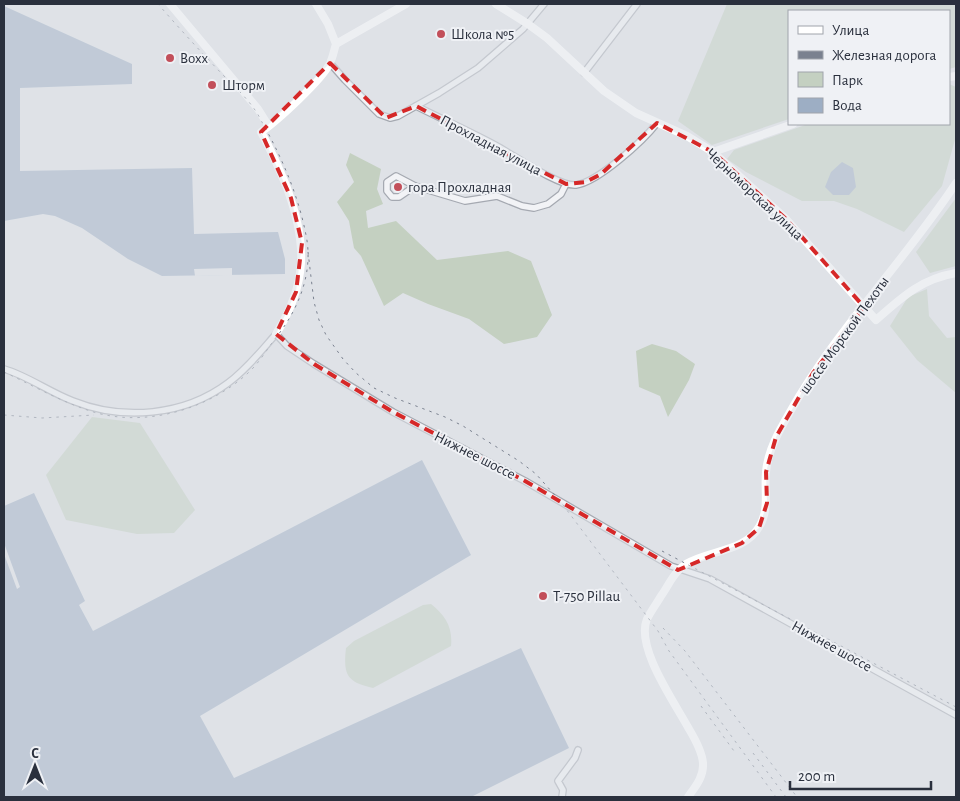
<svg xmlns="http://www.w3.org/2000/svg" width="960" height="801" viewBox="0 0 960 801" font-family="'Alegreya Sans',sans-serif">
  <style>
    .green { fill: #c4d0c1 }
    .water { fill: #9daec4 }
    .pier { fill: #dfe2e7 }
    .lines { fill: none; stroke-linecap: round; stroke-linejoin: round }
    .street-casing { stroke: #a5a9b1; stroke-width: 8 }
    .street { stroke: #f2f3f6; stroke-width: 5.5 }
    .secondary { stroke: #fff; stroke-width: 8 }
    .rail { stroke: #7a818f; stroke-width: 1; stroke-dasharray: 2.5 5; stroke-linecap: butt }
    .marked { fill: none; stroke: #d62828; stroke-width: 4; stroke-dasharray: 10 6; stroke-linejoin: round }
    .poi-dot { fill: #c24f5a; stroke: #eff1f5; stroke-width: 2 }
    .labels { text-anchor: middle; stroke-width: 4; stroke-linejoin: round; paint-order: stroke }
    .poi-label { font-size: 15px; fill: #2a303d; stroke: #eff1f5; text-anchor: start }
    .street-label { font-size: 15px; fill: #2a303d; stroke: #eff1f5 }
  </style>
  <rect width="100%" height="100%" fill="#dfe2e7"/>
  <!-- green -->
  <path class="green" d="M727 4H956V67L949 69V11H789V119L712 145 678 121Z
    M949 84 956 87V136L942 186 904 232 857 209 834 201H802L746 172 727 159 734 150 808 124H949Z
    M350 153 381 169 377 189 383 204 366 211 368 228 396 221 437 260 508 251 531 261 552 315 537 337 504 344 469 319 428 304 403 293 384 306 361 256 354 248 349 221 337 202 354 182 346 165Z
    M956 198V266L930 273 916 252Z
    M927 289 929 316 947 338 956 337V393L917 360 890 326 908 297Z
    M652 344 676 351 695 364 689 380 668 417 660 396 639 387 636 351Z
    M92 417 140 423 195 510 174 533 137 534 66 520 46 475Z
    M431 604C445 615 453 627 451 646L373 688C347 682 343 675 346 648L354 641 423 605Z"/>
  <!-- water -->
  <path class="water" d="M4 6 132 64V84L20 88V171L192 168 194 234 278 232 285 259V274L162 276 128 259 82 228 55 216 43 214 4 221Z
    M842 162 853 168 856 187 849 195H833L825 187 831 172Z
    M422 460 471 555 200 716 234 778 521 648 569 748 471 797H4V506L34 493 85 601 79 605 93 631Z"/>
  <!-- pier -->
  <path class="pier" d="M232 268V275L195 276 194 269Z
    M4 543 20 587 17 589 4 554Z"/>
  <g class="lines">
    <!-- street casing -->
    <g class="street-casing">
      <path id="street" d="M330 63 345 80 379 114 390 118 398 116 439 93 478 68 523 29 544 4
        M584 73 637 4
        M416 106C442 119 469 131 495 145 512 154 559 187 576 185 598 182 643 141 657 123
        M415 186 399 197H392L387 191V182L396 176 415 186 465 201 497 196 522 206 534 208 548 204 561 194 566 184
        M4 369C28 376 49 392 73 401 123 421 184 416 228 383 246 370 261 351 276 334L287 346 314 364 393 412 525 481 671 566 710 579 956 715
        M562 797 563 790 558 781 575 758 578 750"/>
    </g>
    <!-- street -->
    <use href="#street" class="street"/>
    <!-- secondary -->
    <path class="secondary" d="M170 4 258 109 268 125
      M316 4 328 24 336 44
      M496 4 528 24 547 38 604 91 636 113 687 136 713 152 785 218 876 320C902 297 921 279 956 273
      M949 77 956 76
      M713 152 793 124
      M276 334C308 283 307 243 287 188 279 168 271 150 261 132 277 121 323 79 330 63 333 57 334 50 336 44L406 4
      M688 797C695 787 704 777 703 763 702 751 695 739 689 729 675 703 635 647 647 619 651 611 657 603 661 596 667 588 671 578 678 571 680 568 684 566 686 564 709 550 745 552 759 527 770 509 764 491 766 472 768 450 779 431 790 412 836 330 904 262 956 183"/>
    <!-- rail -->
    <path class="rail" d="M308 252 314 302 319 320 326 335 343 359 356 373 374 388 395 398 445 417 463 426 519 461 536 474 560 501 658 631 669 651 776 797
      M4 372C34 386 65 404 97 413 149 427 210 408 248 373 259 363 266 351 274 340 298 311 314 273 306 235 299 199 285 165 268 133 263 125 260 117 255 110 246 97 233 85 222 74 200 51 179 28 158 4
      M4 415 42 418 94 415
      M662 551 956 707
      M663 628 685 651 797 797
      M701 706 734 751
      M753 753 786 797"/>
  </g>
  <!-- marked area -->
  <path d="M0 0H960V801H0ZM330 63 386 118 416 106 566 184 586 182 601 174 657 123 713 152 785 218 864 307 813 373 776 437 766 472 767 503 759 528 742 543 678 570 525 481 393 412 314 364 276 334 296 292 302 243 291 198 261 132Z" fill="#dfe2e7" fill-opacity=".55" fill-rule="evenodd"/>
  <path class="marked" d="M330 63 386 118 416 106 566 184 586 182 601 174 657 123 713 152 785 218 864 307 813 373 776 437 766 472 767 503 759 528 742 543 678 570 525 481 393 412 314 364 276 334 296 292 302 243 291 198 261 132Z"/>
  <!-- markers -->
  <g class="poi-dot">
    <circle cx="441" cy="34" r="5"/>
    <circle cx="170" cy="58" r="5"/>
    <circle cx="212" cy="85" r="5"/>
    <circle cx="398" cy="187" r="5"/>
    <circle cx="543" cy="596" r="5"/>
  </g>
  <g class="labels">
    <!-- poi labels -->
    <g class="poi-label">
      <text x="451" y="39">Школа №5</text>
      <text x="180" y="63">Boxx</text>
      <text x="222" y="90">Шторм</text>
      <text x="408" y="192">гора Прохладная</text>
      <text x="553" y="601">T-750 Pillau</text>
    </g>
    <!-- street labels -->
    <g class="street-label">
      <text transform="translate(491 145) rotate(28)" y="5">Прохладная улица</text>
      <text transform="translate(755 194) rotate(43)" y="5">Черноморская улица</text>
      <text transform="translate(844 335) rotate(-54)" y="5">шоссе Морской Пехоты</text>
      <text transform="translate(475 455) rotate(27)" y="5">Нижнее шоссе</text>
      <text transform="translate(832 646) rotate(29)" y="5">Нижнее шоссе</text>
    </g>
  </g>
  <!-- border -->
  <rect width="960" height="801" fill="none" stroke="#2a303d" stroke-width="10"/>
  <!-- legend -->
  <rect x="788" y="10" width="162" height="115" fill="#eff1f5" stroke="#a0a4ab"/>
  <rect x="798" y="26" width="25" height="8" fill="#ffffff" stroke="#a0a4ab"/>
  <text x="832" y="35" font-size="15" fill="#2a303d">Улица</text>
  <rect x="798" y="51" width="25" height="8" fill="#7a818f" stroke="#a0a4ab"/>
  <text x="832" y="60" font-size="15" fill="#2a303d">Железная дорога</text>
  <rect x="798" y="72" width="25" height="15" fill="#c4d0c1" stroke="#a0a4ab"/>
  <text x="832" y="85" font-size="15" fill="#2a303d">Парк</text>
  <rect x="798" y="98" width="25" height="15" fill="#9daec4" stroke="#a0a4ab"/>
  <text x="832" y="110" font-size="15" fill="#2a303d">Вода</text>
  <!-- north arrow -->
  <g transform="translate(35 766)" stroke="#eff1f5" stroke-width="4" paint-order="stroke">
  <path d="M0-4L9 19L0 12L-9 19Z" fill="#2a303d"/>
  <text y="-8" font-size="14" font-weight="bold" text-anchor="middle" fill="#2a303d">С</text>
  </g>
  <!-- scale -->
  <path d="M790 781v8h141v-8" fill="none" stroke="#2a303d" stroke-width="2.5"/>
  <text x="798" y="781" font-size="15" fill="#2a303d" stroke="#eff1f5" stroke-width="4" paint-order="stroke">200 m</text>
</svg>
